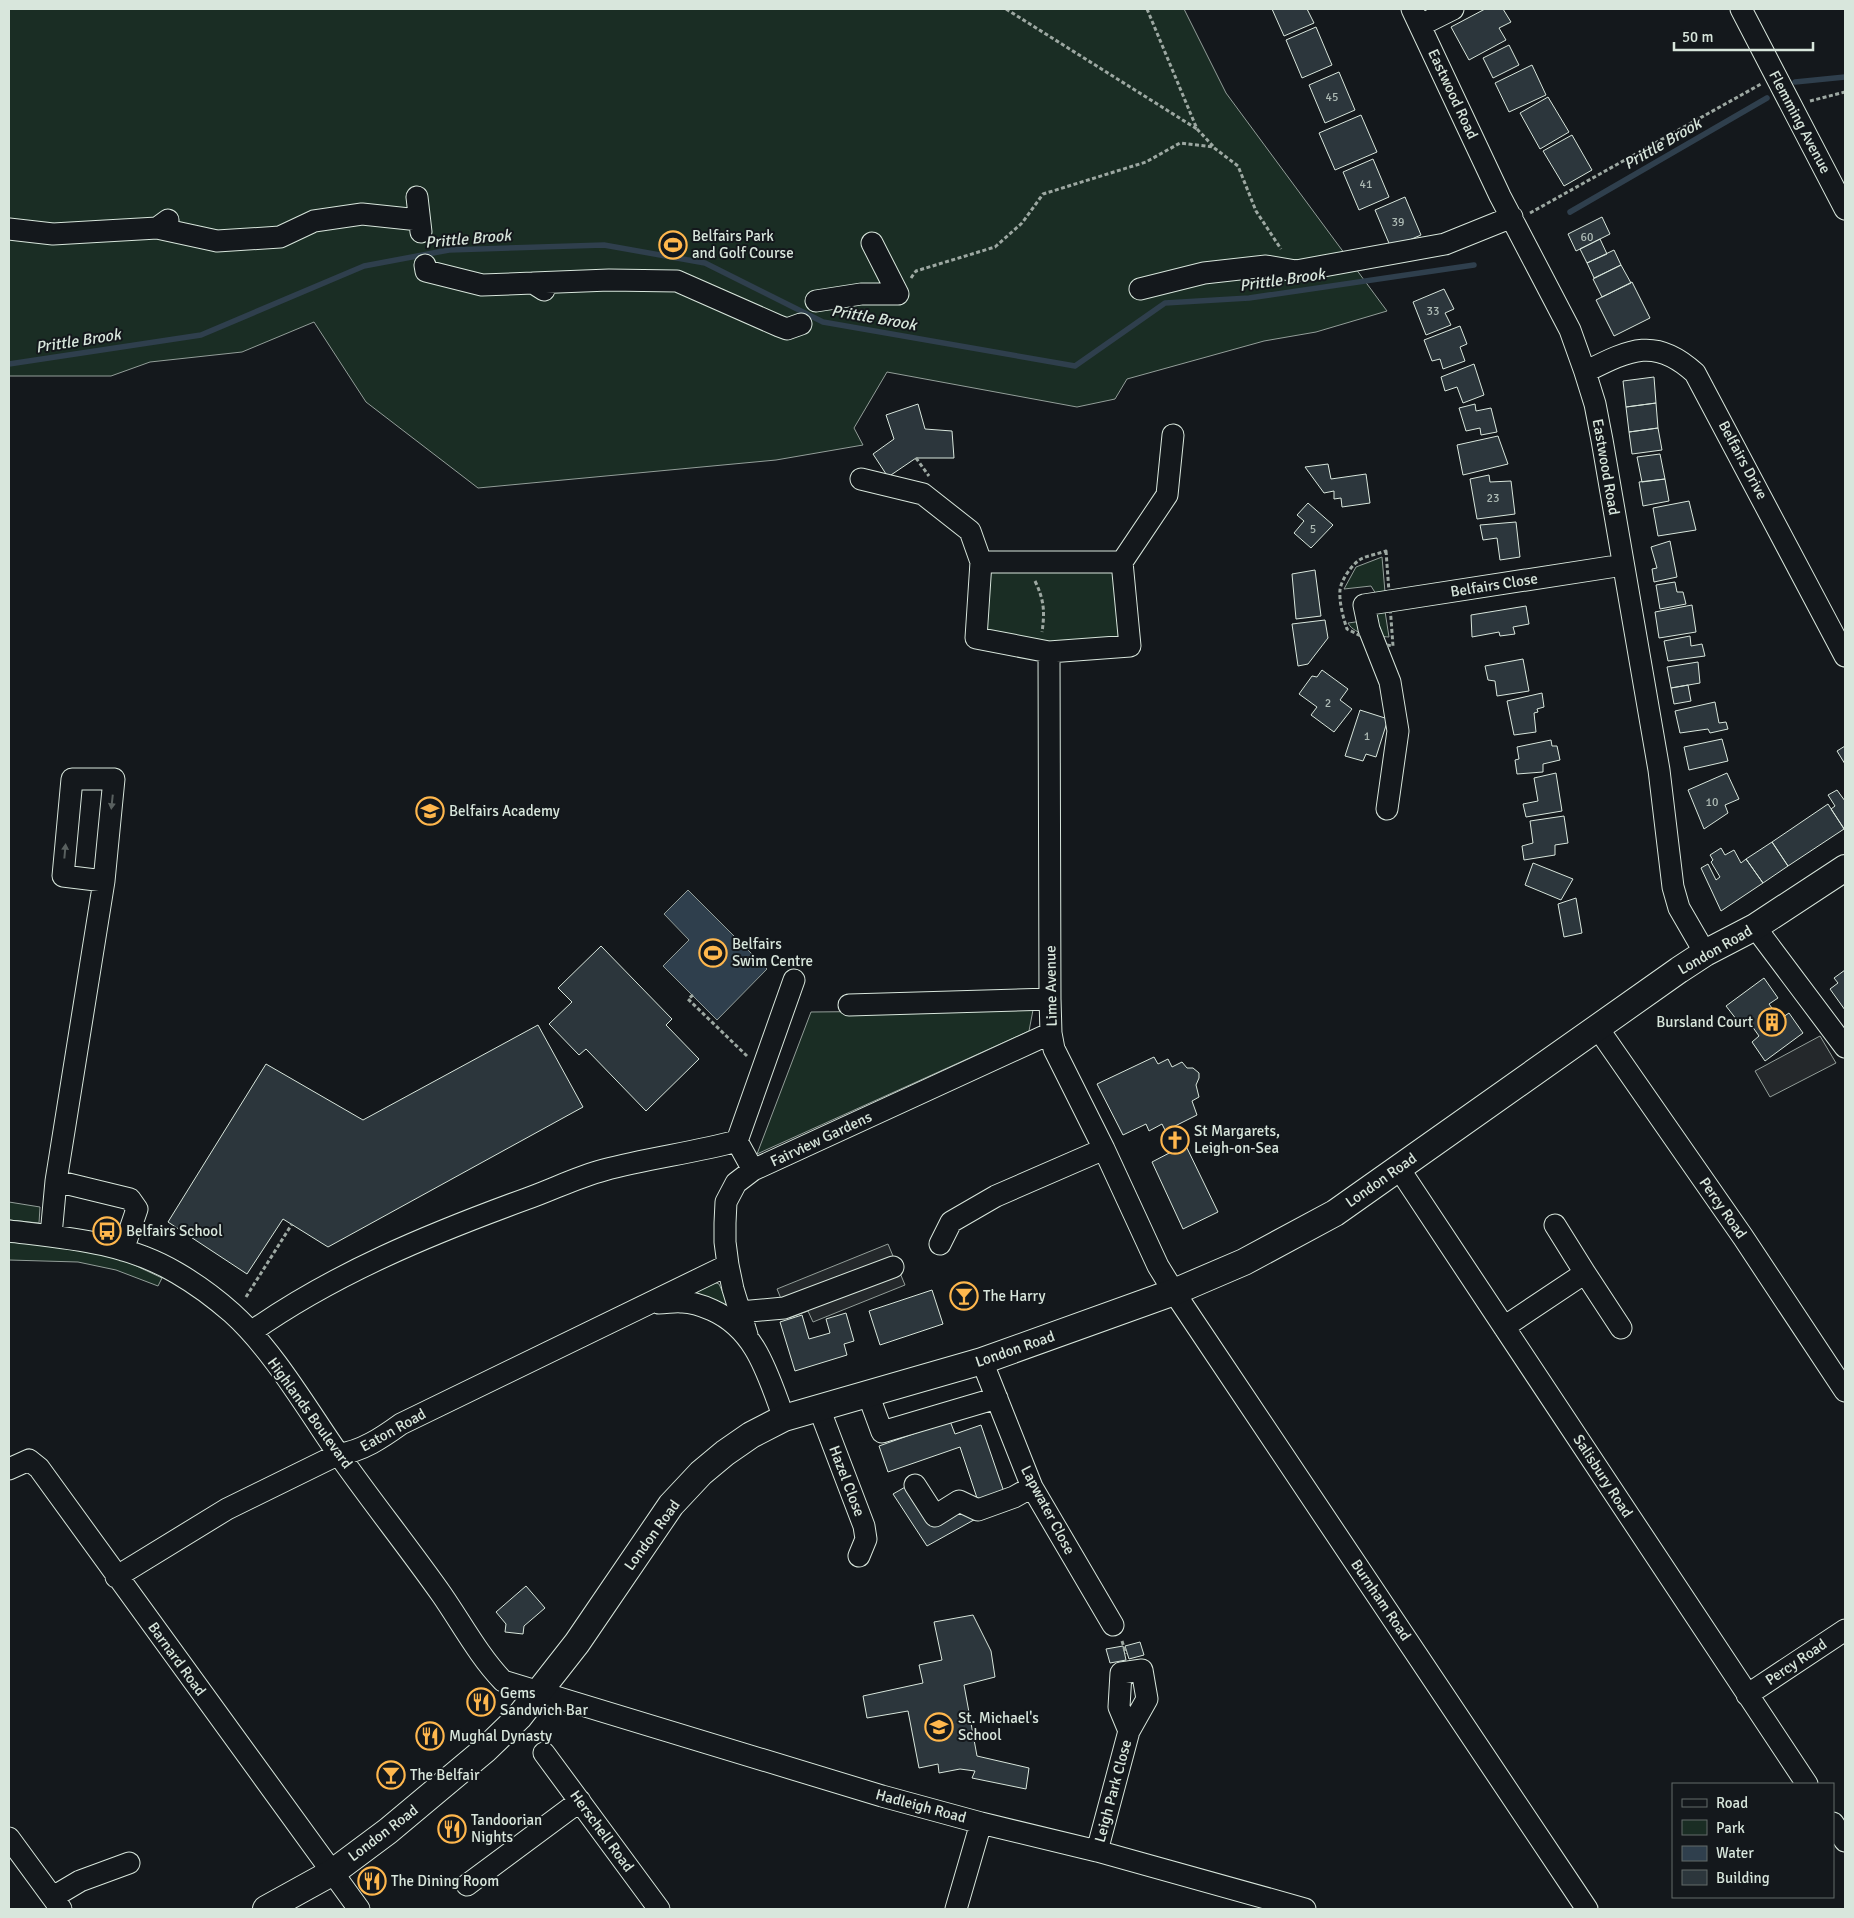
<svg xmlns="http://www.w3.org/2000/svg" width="1854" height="1918" viewBox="0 0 1854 1918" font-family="Signika,sans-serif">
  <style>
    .green { fill: #1a2d24; stroke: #939e99 }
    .parking { fill: #24282b; stroke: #939e99 }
    .water { fill: #2f3f4d; stroke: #939e99 }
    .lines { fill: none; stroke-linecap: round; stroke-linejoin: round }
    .stream { stroke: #2f3f4d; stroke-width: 5.5 }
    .building { fill: #2c363c; stroke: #d8e6dc }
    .minor-casing { stroke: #d8e6dc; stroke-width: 23 }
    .major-casing { stroke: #d8e6dc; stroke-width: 28 }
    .path { stroke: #9da8a2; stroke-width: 3; stroke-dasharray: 4 2.5; stroke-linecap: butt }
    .minor { stroke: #14181c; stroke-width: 21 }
    .major { stroke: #14181c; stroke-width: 26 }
    .oneway { fill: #59605f }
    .labels { text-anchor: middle; stroke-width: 4; stroke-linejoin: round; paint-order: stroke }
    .number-label { font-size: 12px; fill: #adbab4 }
    .street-label { font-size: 15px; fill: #d8e6dc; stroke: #14181c }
    .poi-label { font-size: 15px; fill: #d8e6dc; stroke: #14181c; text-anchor: start }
    .water-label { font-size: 16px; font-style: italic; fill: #d8e6dc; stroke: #14181c }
  </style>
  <rect width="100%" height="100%" fill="#14181c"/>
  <!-- green -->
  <path class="green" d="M9 9H1184L1226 93 1387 311 1316 332 1264 341 1127 379 1115 399 1077 407 887 372 854 428 863 445 776 460 478 488 366 402 314 322 242 352 150 362 111 376H9Z
    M1382 557 1385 592 1376 594 1371 586 1344 589 1356 567Z
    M1118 567 1124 640 1049 645 983 634 987 568Z
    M1384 605 1389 637C1376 636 1355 636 1348 623L1370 620Z
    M1033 1010 1029 1031 757 1154 811 1012Z
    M9 1202 40 1207 39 1223 9 1220Z
    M9 1240 105 1254 128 1262 162 1278 158 1286 116 1270 78 1262 9 1260Z
    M714 1282 719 1284 729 1306 725 1308 695 1296 694 1292Z"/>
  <!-- parking -->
  <path class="parking" d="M1820 1036 1836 1063 1770 1097 1755 1071Z
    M888 1244 905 1285 813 1322 808 1311 789 1318 777 1289Z"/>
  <!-- water -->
  <path class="water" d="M688 890 767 969 717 1020 663 966 689 940 664 914Z"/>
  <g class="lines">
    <!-- stream -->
    <path class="stream" d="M1795 82 1845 77
      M1570 212 1767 98
      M9 364 201 335 364 266 449 250 604 245 705 263 823 322 1075 366 1165 303 1249 298 1474 265"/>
  </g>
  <!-- building -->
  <path class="building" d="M1272 9H1307L1314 23 1284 36Z
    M1485 9H1503L1511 22 1499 28 1506 40 1469 60 1451 27Z
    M1316 27 1332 65 1302 78 1286 40Z
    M1509 45 1519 65 1493 78 1483 58Z
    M1532 65 1546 95 1509 112 1495 83Z
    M1339 72 1355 110 1325 123 1309 85Z
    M1548 97 1569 132 1540 149 1520 113Z
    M1361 115 1377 152 1335 170 1319 133Z
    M1572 135 1592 170 1564 186 1543 151Z
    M1373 159 1389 197 1359 210 1343 172Z
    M1405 197 1421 235 1391 248 1375 210Z
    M1602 217 1610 234 1576 251 1568 234Z
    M1600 239 1607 254 1587 263 1580 249Z
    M1614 250 1621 265 1594 278 1587 263Z
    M1621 265 1631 283 1602 297 1593 279Z
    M1632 282 1650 318 1614 336 1596 300Z
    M1444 289 1454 309 1445 313 1451 325 1426 335 1413 302Z
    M1460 326 1467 344 1460 347 1465 361 1443 369 1440 359 1432 361 1424 340Z
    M1474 364 1484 395 1463 403 1457 387 1445 391 1441 377Z
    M1654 377 1656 403 1626 407 1623 381Z
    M1656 403 1658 428 1629 432 1626 407Z
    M918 404 925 429 952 431 954 458H916L888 477 873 454 894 439 886 415Z
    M1475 404 1476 411 1491 408 1497 432 1481 435 1480 428 1466 431 1459 408Z
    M1658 428 1662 450 1632 454 1629 432Z
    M1498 436 1508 464 1463 475 1457 445Z
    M1660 454 1665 479 1642 482 1637 457Z
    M1328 464 1331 479 1366 474 1370 503 1342 507 1341 498 1334 499V491L1324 493 1305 467Z
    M1489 475 1490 482 1511 481 1515 514 1477 519 1470 479Z
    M1665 479 1669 501 1643 506 1639 482Z
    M1689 501 1696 530 1658 536 1653 508Z
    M1308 503 1333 525 1311 548 1294 533 1304 521 1297 515Z
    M1516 522 1520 557 1500 560 1497 538 1483 540 1480 525Z
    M1670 541 1677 577 1654 582 1652 569 1657 568 1651 547Z
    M1315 570 1321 616 1296 619 1292 574Z
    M1675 582 1677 592H1683L1686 604 1660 609 1656 585Z
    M1692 605 1696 632 1659 638 1655 612Z
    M1526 606 1529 624 1513 627 1515 634 1500 636 1499 632 1472 637 1471 615Z
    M1325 620 1328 638 1308 664 1298 666 1292 624Z
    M1690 636 1691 646 1702 644 1705 656 1668 661 1664 641Z
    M1523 659 1529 691 1497 696 1495 681 1488 680 1485 666Z
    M1698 662 1700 683 1671 688 1667 667Z
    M1322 670 1348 689 1340 700 1352 709 1334 732 1311 715 1317 707 1299 694 1312 676 1317 677Z
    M1688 685 1691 701 1674 704 1671 688Z
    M1542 693 1544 707 1537 709 1538 712 1534 713 1536 732 1514 735 1507 701Z
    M1715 702 1719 723 1726 722 1728 729 1710 733 1708 729 1680 733 1675 711Z
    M1360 710 1388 719 1376 757 1366 754 1363 761 1345 756Z
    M1722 739 1728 761 1689 770 1684 747Z
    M1551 740 1552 746H1557L1560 760 1543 764V772L1517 774 1515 760 1519 759 1517 747Z
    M1845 746V764L1837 751Z
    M1556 773 1562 811 1526 817 1523 804 1538 801 1534 778Z
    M1727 773 1739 799 1725 805 1728 813 1704 829 1688 790Z
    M1837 790 1845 801V830L1831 809 1835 806 1828 795Z
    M1828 804 1844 829 1788 866 1772 842Z
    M1564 816 1568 843 1555 845V855L1524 860 1522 846 1533 843 1530 821Z
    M1772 842 1788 866 1763 883 1746 859Z
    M1721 848 1725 855 1734 850 1741 863 1746 859 1763 883 1721 911 1701 868 1708 864 1716 880 1720 877 1711 862 1713 860 1710 855Z
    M1533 863 1573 879 1561 900 1525 885Z
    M1576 898 1582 933 1564 937 1558 904Z
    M601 946 672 1019 666 1025 699 1059 646 1111 586 1049 579 1055 549 1024 572 1002 558 988Z
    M1845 970V1010L1830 989 1838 983 1834 978Z
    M1764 978 1778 998 1769 1004 1780 1019 1789 1013 1803 1033 1765 1061 1752 1042 1759 1036 1747 1019 1740 1024 1726 1006Z
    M538 1025 583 1107 328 1247 283 1219 247 1274 168 1222 266 1064 363 1120Z
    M1154 1057 1158 1064 1168 1059 1172 1067 1182 1062 1187 1068H1193L1199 1073V1078L1196 1085 1199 1097 1192 1101 1197 1115 1173 1127 1183 1147 1186 1146 1218 1212 1183 1229 1152 1162 1175 1150 1162 1124 1149 1131 1146 1124 1123 1135 1097 1084Z
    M932 1290 943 1324 880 1345 869 1311Z
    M846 1313 854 1341 844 1344 847 1355 795 1371 780 1322 802 1315 809 1339 830 1333 826 1319Z
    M950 1421 955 1434 981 1425 1005 1495 979 1504 960 1447 888 1472 879 1446Z
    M907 1486 935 1524 961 1510 981 1516 927 1546 893 1494Z
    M526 1586 545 1608 524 1626 523 1634 505 1632 506 1624 496 1612Z
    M973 1615 991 1651 995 1677 964 1685 977 1756 1029 1768 1026 1789 972 1778 975 1771 960 1769 939 1773 938 1764 919 1768 908 1711 867 1718 863 1696 923 1683 919 1665 942 1660 934 1622Z
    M1140 1642 1144 1655 1129 1659 1125 1646Z
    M1123 1646 1126 1660 1110 1663 1106 1649Z"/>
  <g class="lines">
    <!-- minor casing -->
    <g class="minor-casing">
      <path id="minor" d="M1412 9 1500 196 1570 330 1585 372 1595 404 1602 440 1659 770 1673 887 1679 908 1705 953
        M1741 9 1845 209
        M1421 25 1453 9
        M417 197 421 232
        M157 228 217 241 280 237 314 221 362 214 419 220
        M9 229 53 234 157 228 168 220
        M425 265 426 271 482 285 533 283 544 290
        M533 283 609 280 677 281 779 326 787 329 801 324
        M1140 289 1204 273 1266 266 1296 271 1445 244 1512 217
        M816 301 861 294H898L872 243
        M1585 372C1629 350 1655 336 1695 373L1845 656
        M861 479 923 494 970 531 981 562
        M981 562H1122L1130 646 1049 652 976 638Z
        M1122 562 1167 495 1173 435
        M1049 652 1050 999 1051 1033 1054 1049 1104 1149 1158 1266 1174 1292 1587 1909
        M1387 809 1398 731 1390 682 1369 629 1364 605 1623 565
        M1755 927 1845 1047
        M849 1005 1050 999
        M1597 1027 1743 1237 1845 1391
        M1398 1167 1807 1784
        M753 1170 737 1141 794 980
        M56 1181 130 1199 137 1209 123 1250
        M9 1231C67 1238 125 1242 177 1273 196 1284 215 1298 232 1313 273 1350 307 1409 339 1455 372 1502 409 1548 442 1595 462 1624 479 1656 503 1681L882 1796 981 1823 1097 1851 1305 1909
        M51 1235 56 1181 104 881 114 779H72L63 876 104 881
        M940 1244 951 1222 996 1196 1104 1149
        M1585 1273 1621 1328
        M659 1303C667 1303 675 1301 682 1302 692 1302 703 1306 712 1310 757 1330 768 1376 784 1418
        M740 1312 784 1308 893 1267
        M1504 1327 1585 1273 1555 1225
        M251 1332C335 1273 430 1234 526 1199 552 1190 577 1177 604 1170 648 1158 693 1153 737 1141
        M747 1335 733 1289 728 1265 725 1242V1223L726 1202 736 1183 753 1170 1051 1033
        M982 1361 1032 1487 1113 1625
        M868 1394 882 1432 997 1398
        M819 1408 864 1526 866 1539 859 1556
        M9 1469 29 1460 39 1468 359 1909
        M915 1485 935 1516 959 1501 978 1510 1014 1497 1032 1487
        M116 1577 227 1509 339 1454C361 1452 383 1437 401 1424L728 1265
        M1747 1695 1845 1630
        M544 1753 659 1909
        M1833 1823 1845 1841
        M9 1838 61 1909
        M1097 1851 1129 1731 1147 1699 1142 1670 1121 1673 1119 1707 1129 1731
        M467 1885 580 1801
        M53 1897 80 1881 129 1863
        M956 1909 981 1823"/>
    </g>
    <!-- major casing -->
    <g class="major-casing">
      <path id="major" d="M266 1909 333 1872 388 1831 486 1749 519 1717 577 1643 671 1505 701 1473 725 1453 751 1435 784 1418 982 1361 1174 1292 1244 1262 1335 1213 1679 970 1705 953 1755 927 1845 868"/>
    </g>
    <!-- path -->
    <path class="path" d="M1006 9 1197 129
      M1147 9 1197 129 1213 146
      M1810 101 1845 92
      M1530 213 1761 84
      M911 278 916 271 995 247 1022 223 1043 194 1146 162 1180 143 1213 147 1238 166 1256 211 1281 249
      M916 458 929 476
      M1386 551 1393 646 1375 643 1347 629C1343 617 1339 602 1340 590 1341 580 1353 562 1363 558 1370 555 1378 554 1386 551Z
      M1035 581C1044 600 1045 611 1042 632
      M693 995 688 999 747 1056
      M246 1297 292 1224
      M1122 1641 1126 1654"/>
    <!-- minor -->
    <use href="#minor" class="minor"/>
    <!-- major -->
    <use href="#major" class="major"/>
  </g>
  <!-- one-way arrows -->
  <defs><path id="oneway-solid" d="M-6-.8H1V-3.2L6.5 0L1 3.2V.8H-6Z" transform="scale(1.25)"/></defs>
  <g class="oneway">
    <use href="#oneway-solid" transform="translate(112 802) rotate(96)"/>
    <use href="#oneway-solid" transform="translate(65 851) rotate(-85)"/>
  </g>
  <!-- icons -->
  <defs>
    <g id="stadium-ring" transform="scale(1.4375)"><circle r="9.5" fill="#14181c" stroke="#ffb74d" stroke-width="1.5"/><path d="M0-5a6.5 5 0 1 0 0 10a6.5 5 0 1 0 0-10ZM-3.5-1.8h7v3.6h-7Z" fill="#ffb74d"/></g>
    <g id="school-ring" transform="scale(1.4375)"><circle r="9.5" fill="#14181c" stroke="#ffb74d" stroke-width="1.5"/><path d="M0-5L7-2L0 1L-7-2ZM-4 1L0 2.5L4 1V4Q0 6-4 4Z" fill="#ffb74d"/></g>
    <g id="building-ring" transform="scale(1.4375)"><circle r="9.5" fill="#14181c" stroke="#ffb74d" stroke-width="1.5"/><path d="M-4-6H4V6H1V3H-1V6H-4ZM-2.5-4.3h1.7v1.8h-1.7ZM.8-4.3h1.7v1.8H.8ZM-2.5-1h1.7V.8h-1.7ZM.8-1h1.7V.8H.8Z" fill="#ffb74d"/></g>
    <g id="church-ring" transform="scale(1.4375)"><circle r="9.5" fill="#14181c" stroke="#ffb74d" stroke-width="1.5"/><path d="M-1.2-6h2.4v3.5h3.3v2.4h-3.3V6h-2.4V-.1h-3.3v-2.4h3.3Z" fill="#ffb74d"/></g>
    <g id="bus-ring" transform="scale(1.4375)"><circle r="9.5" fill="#14181c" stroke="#ffb74d" stroke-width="1.5"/><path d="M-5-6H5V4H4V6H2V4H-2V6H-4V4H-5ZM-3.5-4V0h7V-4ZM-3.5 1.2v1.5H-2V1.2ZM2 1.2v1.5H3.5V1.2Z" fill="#ffb74d"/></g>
    <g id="bar-ring" transform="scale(1.4375)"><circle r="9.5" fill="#14181c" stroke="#ffb74d" stroke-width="1.5"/><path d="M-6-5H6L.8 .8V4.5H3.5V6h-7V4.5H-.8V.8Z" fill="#ffb74d"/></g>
    <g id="restaurant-ring" transform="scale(1.4375)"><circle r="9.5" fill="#14181c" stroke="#ffb74d" stroke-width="1.5"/><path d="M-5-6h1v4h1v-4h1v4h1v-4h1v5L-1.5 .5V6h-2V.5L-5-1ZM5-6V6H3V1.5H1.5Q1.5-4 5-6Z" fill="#ffb74d"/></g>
  </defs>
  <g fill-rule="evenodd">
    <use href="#stadium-ring" x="673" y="245"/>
    <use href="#school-ring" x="430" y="811"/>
    <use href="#stadium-ring" x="713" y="953"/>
    <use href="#building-ring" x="1772" y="1022"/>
    <use href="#church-ring" x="1175" y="1140"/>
    <use href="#bus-ring" x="107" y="1231"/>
    <use href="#bar-ring" x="964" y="1296"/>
    <use href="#restaurant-ring" x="481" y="1702"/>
    <use href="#school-ring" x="939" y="1727"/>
    <use href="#restaurant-ring" x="430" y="1736"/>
    <use href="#bar-ring" x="391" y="1775"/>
    <use href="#restaurant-ring" x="452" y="1829"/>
    <use href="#restaurant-ring" x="372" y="1881"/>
  </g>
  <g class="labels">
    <!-- number labels -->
    <g class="number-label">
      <text x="1332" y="101">45</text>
      <text x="1366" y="188">41</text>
      <text x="1398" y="226">39</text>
      <text x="1587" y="241">60</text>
      <text x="1433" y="315">33</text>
      <text x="1493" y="502">23</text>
      <text x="1313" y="533">5</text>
      <text x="1328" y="707">2</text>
      <text x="1367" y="740">1</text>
      <text x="1712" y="806">10</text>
    </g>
    <!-- street labels -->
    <g class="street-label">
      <text transform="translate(1453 94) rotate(65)" y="5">Eastwood Road</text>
      <text transform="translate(1800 122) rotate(62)" y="5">Flemming Avenue</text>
      <text transform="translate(1743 460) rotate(62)" y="5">Belfairs Drive</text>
      <text transform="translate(1606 467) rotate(80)" y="5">Eastwood Road</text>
      <text transform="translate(1494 585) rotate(-9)" y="5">Belfairs Close</text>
      <text transform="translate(1715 950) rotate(-30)" y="5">London Road</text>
      <text transform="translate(1051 986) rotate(-91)" y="5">Lime Avenue</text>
      <text transform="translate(821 1139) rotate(-25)" y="5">Fairview Gardens</text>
      <text transform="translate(1381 1180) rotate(-35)" y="5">London Road</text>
      <text transform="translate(1723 1208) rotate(55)" y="5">Percy Road</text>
      <text transform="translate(1015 1349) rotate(-19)" y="5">London Road</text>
      <text transform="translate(310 1413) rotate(54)" y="5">Highlands Boulevard</text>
      <text transform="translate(393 1430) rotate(-29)" y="5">Eaton Road</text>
      <text transform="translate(1603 1476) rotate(57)" y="5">Salisbury Road</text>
      <text transform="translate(847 1481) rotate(69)" y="5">Hazel Close</text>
      <text transform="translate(1048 1510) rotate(62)" y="5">Lapwater Close</text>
      <text transform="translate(652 1535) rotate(-54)" y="5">London Road</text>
      <text transform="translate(1381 1600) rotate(56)" y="5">Burnham Road</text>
      <text transform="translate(177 1659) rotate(54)" y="5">Barnard Road</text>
      <text transform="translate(1796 1662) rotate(-34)" y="5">Percy Road</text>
      <text transform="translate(1113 1791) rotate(-75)" y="5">Leigh Park Close</text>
      <text transform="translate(921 1806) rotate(15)" y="5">Hadleigh Road</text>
      <text transform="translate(602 1831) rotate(54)" y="5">Herschell Road</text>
      <text transform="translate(383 1833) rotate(-37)" y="5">London Road</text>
    </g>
    <!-- poi labels -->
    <g class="poi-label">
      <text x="692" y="241">Belfairs Park<tspan x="692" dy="17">and Golf Course</tspan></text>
      <text x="449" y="816">Belfairs Academy</text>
      <text x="732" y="949">Belfairs<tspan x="732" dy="17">Swim Centre</tspan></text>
      <text x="1753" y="1027" text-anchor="end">Bursland Court</text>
      <text x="1194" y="1136">St Margarets,<tspan x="1194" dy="17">Leigh-on-Sea</tspan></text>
      <text x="126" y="1236">Belfairs School</text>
      <text x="983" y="1301">The Harry</text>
      <text x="500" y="1698">Gems<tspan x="500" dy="17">Sandwich Bar</tspan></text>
      <text x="958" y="1723">St. Michael's<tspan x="958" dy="17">School</tspan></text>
      <text x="449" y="1741">Mughal Dynasty</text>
      <text x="410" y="1780">The Belfair</text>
      <text x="471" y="1825">Tandoorian<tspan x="471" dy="17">Nights</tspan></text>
      <text x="391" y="1886">The Dining Room</text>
    </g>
    <!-- water labels -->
    <g class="water-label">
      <text transform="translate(1662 143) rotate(-30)" y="6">Prittle Brook</text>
      <text transform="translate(468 238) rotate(-5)" y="6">Prittle Brook</text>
      <text transform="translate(1282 279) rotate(-8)" y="6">Prittle Brook</text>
      <text transform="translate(874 317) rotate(10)" y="6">Prittle Brook</text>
      <text transform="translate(78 340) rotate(-9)" y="6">Prittle Brook</text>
    </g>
  </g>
  <!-- border -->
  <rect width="1854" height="1918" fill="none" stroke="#d8e6dc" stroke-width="20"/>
  <!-- legend -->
  <rect x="1672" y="1783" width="162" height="115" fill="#14181c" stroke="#626a69"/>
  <rect x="1682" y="1799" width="25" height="8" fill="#14181c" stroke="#626a69"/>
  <text x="1716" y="1808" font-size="15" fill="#d8e6dc">Road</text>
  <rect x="1682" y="1820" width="25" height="15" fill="#1a2d24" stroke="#626a69"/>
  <text x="1716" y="1833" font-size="15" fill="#d8e6dc">Park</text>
  <rect x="1682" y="1846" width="25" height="15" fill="#2f3f4d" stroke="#626a69"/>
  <text x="1716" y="1858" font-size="15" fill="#d8e6dc">Water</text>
  <rect x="1682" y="1870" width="25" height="15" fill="#2c363c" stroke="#626a69"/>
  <text x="1716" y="1883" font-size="15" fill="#d8e6dc">Building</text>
  <!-- scale -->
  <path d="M1674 42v8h139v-8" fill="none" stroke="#d8e6dc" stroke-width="2.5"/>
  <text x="1682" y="42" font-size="15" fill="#d8e6dc" stroke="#14181c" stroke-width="4" paint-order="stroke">50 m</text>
</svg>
